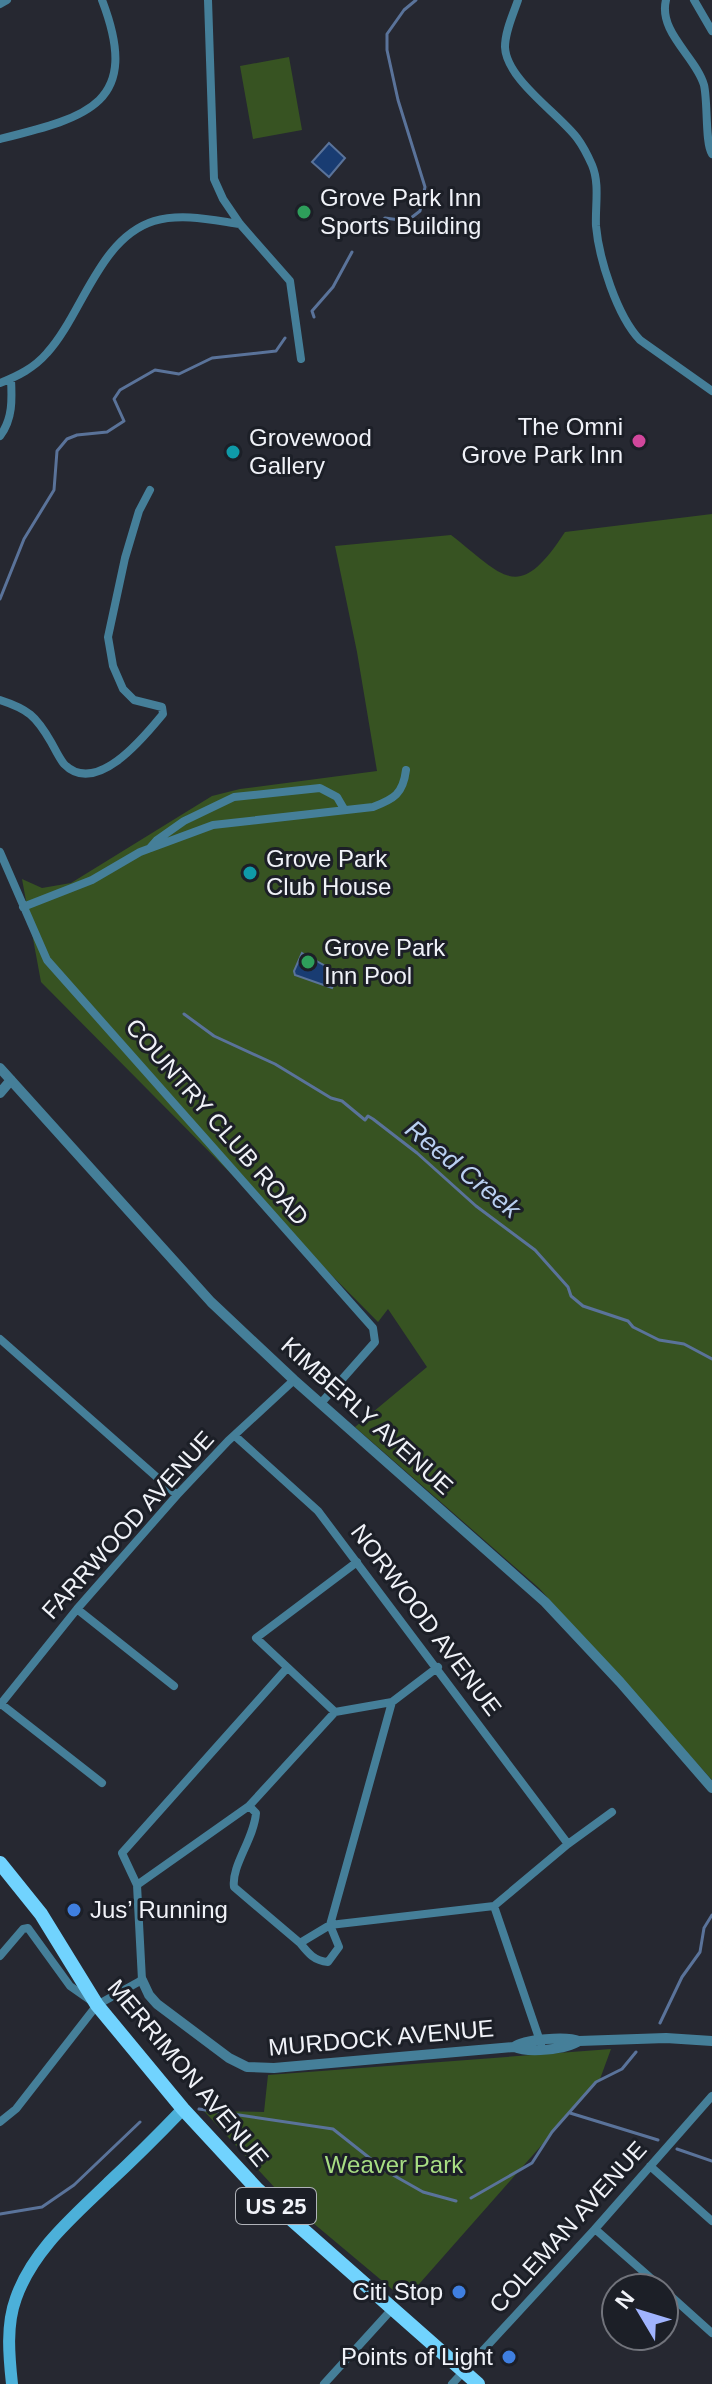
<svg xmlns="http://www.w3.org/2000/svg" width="712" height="2384" viewBox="0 0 712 2384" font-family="Helvetica,sans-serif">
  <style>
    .green { fill: #375322 }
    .water { fill: #193c72; stroke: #5a739a; stroke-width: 2 }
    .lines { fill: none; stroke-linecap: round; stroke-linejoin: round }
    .stream { stroke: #5a739a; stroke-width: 3 }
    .minor { stroke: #457f99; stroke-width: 8 }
    .tertiary { stroke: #457f99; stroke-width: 10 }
    .secondary { stroke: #4cb0d9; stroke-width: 12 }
    .primary { stroke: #71d3fe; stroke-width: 14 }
    .leisure-dot { fill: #2e9e5b; stroke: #1c1f27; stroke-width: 3 }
    .hotel-dot { fill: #d1479c; stroke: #1c1f27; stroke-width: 3 }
    .culture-dot { fill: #0f9aa8; stroke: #1c1f27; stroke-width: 3 }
    .shop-dot { fill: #3f7fe0; stroke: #1c1f27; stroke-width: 3 }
    .labels { text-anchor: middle; stroke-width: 6; stroke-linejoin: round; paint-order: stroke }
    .shield { fill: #1c1f27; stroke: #b0b3b9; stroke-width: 2 }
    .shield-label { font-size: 22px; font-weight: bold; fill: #f0f2f8 }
    .poi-label { font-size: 24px; fill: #f0f2f8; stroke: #1c1f27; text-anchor: start }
    .street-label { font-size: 24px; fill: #f0f2f8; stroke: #1c1f27 }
    .park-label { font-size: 24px; fill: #a7dd83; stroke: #1c1f27 }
    .water-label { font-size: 26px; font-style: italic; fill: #b9cff0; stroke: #1c1f27 }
  </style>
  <rect width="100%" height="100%" fill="#262831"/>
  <!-- green -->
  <path class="green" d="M289 57 302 130 253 139 240 66Z
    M712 514V1780L539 1588 355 1427 427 1367 388 1309 378 1322 41 982 22 879 42 888 71 883 212 796 240 789 377 771 357 652 335 546 451 535C505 577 518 604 565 532Z
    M611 2049 600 2079 405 2300 288 2202 204 2111 264 2112 268 2075Z"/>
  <!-- water -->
  <path class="water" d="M329 143 345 158 329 177 312 162Z
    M302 953 338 973 332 988 295 975 294 971Z"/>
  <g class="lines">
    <!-- stream -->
    <path class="stream" d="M376 229 385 218 407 221 420 211 425 187 398 100 387 50V34L404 10 416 0
      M314 317 312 311 333 287 352 252
      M0 599 24 539 54 490 57 451 67 439 77 435 107 432 124 421 114 399 120 390 155 370 179 374 212 358 276 351 285 338
      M184 1014 214 1036 275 1064 331 1098 342 1101 365 1120 368 1116 373 1119 417 1153 476 1206 535 1250 568 1287 571 1296 583 1306 628 1321 633 1327 659 1340 684 1344 712 1359
      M660 2023 682 1977 700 1952 704 1928 712 1915
      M199 2109 333 2129 386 2171 423 2192 456 2201
      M570 2113 658 2140
      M677 2149 712 2161
      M471 2198 532 2163 552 2132 596 2082 622 2069 636 2052
      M0 2214 42 2207 74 2185 140 2122"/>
    <!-- minor -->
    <path class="minor" d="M208 0 214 179 223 199 240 224 290 281 301 359
      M518 0C513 15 505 31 505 47 506 79 559 114 577 138 583 146 588 156 592 165 600 184 595 206 596 226 599 259 617 316 640 340L712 391
      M666 0C658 32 696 57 704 85 708 102 705 144 712 154
      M694 0 712 31
      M0 4 7 0
      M0 139C88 117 142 104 102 0
      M0 383C18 376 34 368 47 353 82 315 99 238 154 221 182 213 212 220 240 224
      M0 436C13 419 12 399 11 379
      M0 700C28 709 36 716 51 742 55 749 59 758 64 764 96 797 144 737 163 714L162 707 134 700 123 689 113 666 108 637 125 558 139 511 150 490
      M150 848 157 840 184 821 234 797 320 788 337 797 344 809
      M0 852 47 960 373 1328 375 1342 322 1402
      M23 907 92 880 140 852 213 825 373 807C394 799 403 794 406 770
      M0 1339 177 1495
      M235 1436 318 1511 568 1844 494 1906 541 2044
      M357 1562 256 1638 335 1712 392 1702 438 1667
      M77 1609 174 1686
      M1 1704 102 1783
      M0 1705 77 1609 177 1495 228 1441 294 1380
      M249 1806 256 1813C254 1839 231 1866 234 1887L300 1943 330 1925 494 1906
      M568 1844 612 1812
      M137 1885 249 1806 335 1712
      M300 1943C308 1953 314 1961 328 1962L339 1947 330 1925 392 1702
      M0 1956 23 1929 28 1928 70 1986 90 2000
      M0 2122 16 2109 97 2005 142 1980 137 1885 122 1853 287 1668
      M650 2166 712 2221
      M595 2229 662 2288
      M664 2290 712 2333
      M324 2384 393 2308
      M452 2384 595 2229 712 2096"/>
    <!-- tertiary -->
    <path class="tertiary" d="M0 1068 211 1302 294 1380 545 1602 620 1682 712 1788
      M0 1093 11 1080
      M142 1980 149 1995 157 2004 229 2058 247 2067 274 2068 514 2047C528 2053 566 2050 579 2041
      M514 2047C524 2039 567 2036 579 2041L666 2038 712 2041"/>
    <!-- secondary -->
    <path class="secondary" d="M12 2384C9 2356 6 2325 16 2298 33 2250 73 2217 108 2183 134 2159 159 2134 183 2109"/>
    <!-- primary -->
    <path class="primary" d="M0 1863 41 1914 97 2005 183 2109 257 2189 478 2384"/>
  </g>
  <!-- markers -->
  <g class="leisure-dot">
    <circle cx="304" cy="212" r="8"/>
    <circle cx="308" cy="962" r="8"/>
  </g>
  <circle class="hotel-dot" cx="639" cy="441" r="8"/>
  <g class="culture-dot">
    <circle cx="233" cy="452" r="8"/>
    <circle cx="250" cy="873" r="8"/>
  </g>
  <g class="shop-dot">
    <circle cx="74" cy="1910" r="8"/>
    <circle cx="459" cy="2292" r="8"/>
    <circle cx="509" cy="2357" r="8"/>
  </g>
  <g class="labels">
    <!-- shield labels -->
    <rect class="shield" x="236" y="2188" width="80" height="36" rx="6"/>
    <g class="shield-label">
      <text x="276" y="2214">US 25</text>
    </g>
    <!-- poi labels -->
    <g class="poi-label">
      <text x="320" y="206">Grove Park Inn<tspan x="320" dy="28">Sports Building</tspan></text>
      <text x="623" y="435" text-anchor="end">The Omni<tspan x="623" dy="28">Grove Park Inn</tspan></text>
      <text x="249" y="446">Grovewood<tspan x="249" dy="28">Gallery</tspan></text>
      <text x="266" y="867">Grove Park<tspan x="266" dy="28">Club House</tspan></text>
      <text x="324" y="956">Grove Park<tspan x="324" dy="28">Inn Pool</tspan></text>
      <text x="90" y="1918">Jus’ Running</text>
      <text x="443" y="2300" text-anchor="end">Citi Stop</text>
      <text x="493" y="2365" text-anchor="end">Points of Light</text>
    </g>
    <!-- street labels -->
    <g class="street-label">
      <text transform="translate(217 1122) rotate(49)" y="8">COUNTRY CLUB ROAD</text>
      <text transform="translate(367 1416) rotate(42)" y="8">KIMBERLY AVENUE</text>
      <text transform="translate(128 1525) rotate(-48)" y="8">FARRWOOD AVENUE</text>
      <text transform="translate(426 1620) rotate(53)" y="8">NORWOOD AVENUE</text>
      <text transform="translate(381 2038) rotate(-5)" y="8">MURDOCK AVENUE</text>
      <text transform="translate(188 2073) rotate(50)" y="8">MERRIMON AVENUE</text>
      <text transform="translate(568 2227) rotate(-48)" y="8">COLEMAN AVENUE</text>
    </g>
    <!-- park labels -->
    <g class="park-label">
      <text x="394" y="2173">Weaver Park</text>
    </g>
    <!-- water labels -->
    <g class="water-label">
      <text transform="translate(463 1169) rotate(39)" y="9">Reed Creek</text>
    </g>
  </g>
  <!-- north arrow -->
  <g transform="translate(640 2312) rotate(308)"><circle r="38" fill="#1c1f27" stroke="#71737b" stroke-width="2"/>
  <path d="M0-6L14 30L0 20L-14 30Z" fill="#a0b3fd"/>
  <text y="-12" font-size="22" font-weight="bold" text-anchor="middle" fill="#f0f2f8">N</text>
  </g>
</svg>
